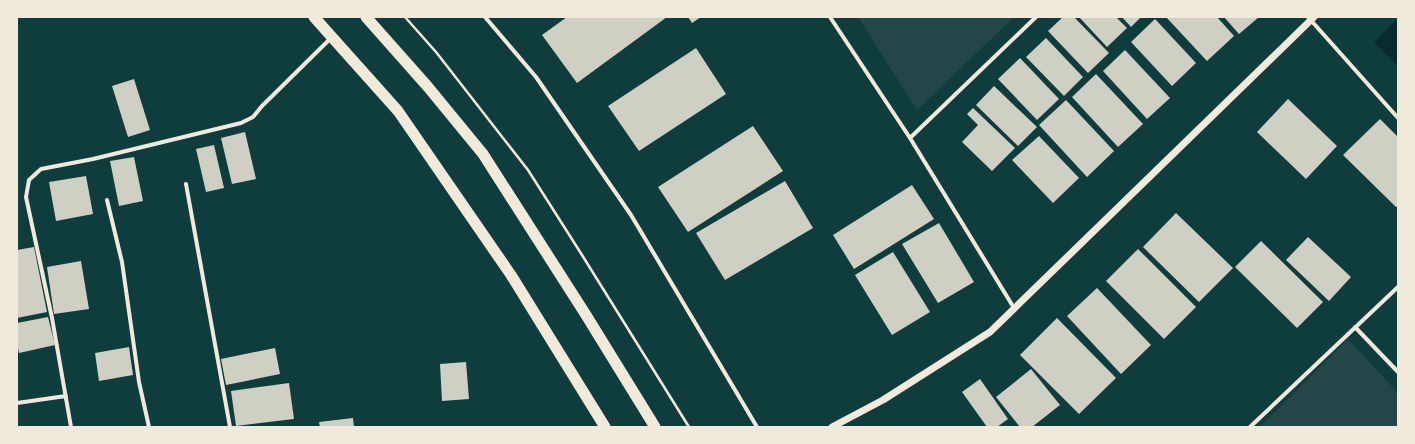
<svg xmlns="http://www.w3.org/2000/svg" width="1415" height="444" viewBox="0 0 1415 444" font-family="'Archivo Narrow',sans-serif">
  <style>
    .green { fill: #244646 }
    .water { fill: #0a2a2b }
    .building { fill: #cfcfc3 }
    .lines { fill: none; stroke-linecap: round; stroke-linejoin: round }
    .path { stroke: #f1e9da; stroke-width: 2.5 }
    .minor { stroke: #f1e9da; stroke-width: 4 }
    .tertiary { stroke: #f1e9da; stroke-width: 7 }
    .trunk { stroke: #f1e9da; stroke-width: 11 }
  </style>
  <rect width="100%" height="100%" fill="#0f3d3e"/>
  <!-- green -->
  <path class="green" d="M858 17H1014L917 110Z
    M1348 339 1398 393V427H1260Z"/>
  <!-- water -->
  <path class="water" d="M1398 19V66L1374 42Z"/>
  <!-- building -->
  <path class="building" d="M567 17H667L577 83 542 35Z
    M688 17H701L692 23Z
    M1063 17H1074L1109 53 1088 73 1048 31Z
    M1079 17H1116L1127 28 1107 47Z
    M1122 17H1141L1131 27Z
    M1166 17H1217L1234 36 1207 61Z
    M1224 17H1259L1239 34Z
    M1155 19 1196 63 1172 86 1131 42Z
    M1046 38 1083 77 1064 96 1026 57Z
    M696 48 726 94 639 151 608 106Z
    M1125 50 1170 98 1147 119 1103 71Z
    M1020 58 1059 99 1037 120 998 79Z
    M1096 74 1143 124 1118 147 1072 97Z
    M134 79 150 130 128 137 112 86Z
    M994 86 1037 127 1018 146 976 105Z
    M1288 99 1337 146 1306 179 1257 132Z
    M1066 100 1114 151 1087 177 1039 125Z
    M973 108 1015 148 992 171 962 142 978 125 967 114Z
    M1380 119 1398 137V206L1396 207 1343 155Z
    M753 126 783 171 688 232 658 187Z
    M245 132 256 179 232 184 221 138Z
    M1039 136 1079 178 1053 203 1012 160Z
    M214 145 224 188 206 192 196 149Z
    M134 157 143 201 119 206 110 161Z
    M86 176 93 214 56 221 49 182Z
    M785 181 813 228 725 280 696 233Z
    M912 185 934 219 854 269 833 235Z
    M1176 213 1233 268 1199 302 1143 247Z
    M939 223 974 282 938 303 902 244Z
    M1308 237 1351 277 1329 301 1286 260Z
    M1261 241 1323 302 1297 328 1235 267Z
    M34 247 47 312 17 318V250Z
    M1138 249 1196 307 1164 339 1106 281Z
    M893 252 930 312 892 335 855 275Z
    M81 261 89 309 54 314 47 267Z
    M1097 288 1151 345 1121 374 1067 316Z
    M48 317 55 345 19 353 17 344V323Z
    M1057 318 1116 378 1079 414 1020 355Z
    M129 347 133 375 99 381 95 353Z
    M275 348 280 374 226 385 221 359Z
    M466 362 469 399 442 401 440 364Z
    M1031 369 1060 405 1032 427H1020L996 397Z
    M980 379 1008 419 997 427H987L962 392Z
    M289 383 294 419 236 426 231 391Z
    M353 418 354 427H320L319 422Z"/>
  <g class="lines">
    <!-- path -->
    <path class="path" d="M405 17 436 52 528 170 582 255 689 427"/>
    <!-- minor -->
    <path class="minor" d="M485 17 536 77 631 215 757 427
      M830 17 910 138 1014 308
      M1308 17 1398 118
      M910 138 1036 17
      M186 184 230 427
      M107 200 122 262 139 382 149 427
      M1355 327 1398 372
      M17 403 66 396
      M71 427 52 318 26 197 29 180 41 169 93 159 241 123 253 117 262 106 331 38
      M1250 427 1398 287"/>
    <!-- tertiary -->
    <path class="tertiary" d="M832 427 883 400 990 332 1314 17"/>
    <!-- trunk -->
    <path class="trunk" d="M314 17 398 111 511 275 605 427
      M366 17 428 87 483 154 586 315 655 427"/>
  </g>
  <!-- border -->
  <rect width="1415" height="444" fill="none" stroke="#f1e9da" stroke-width="36"/>
</svg>
